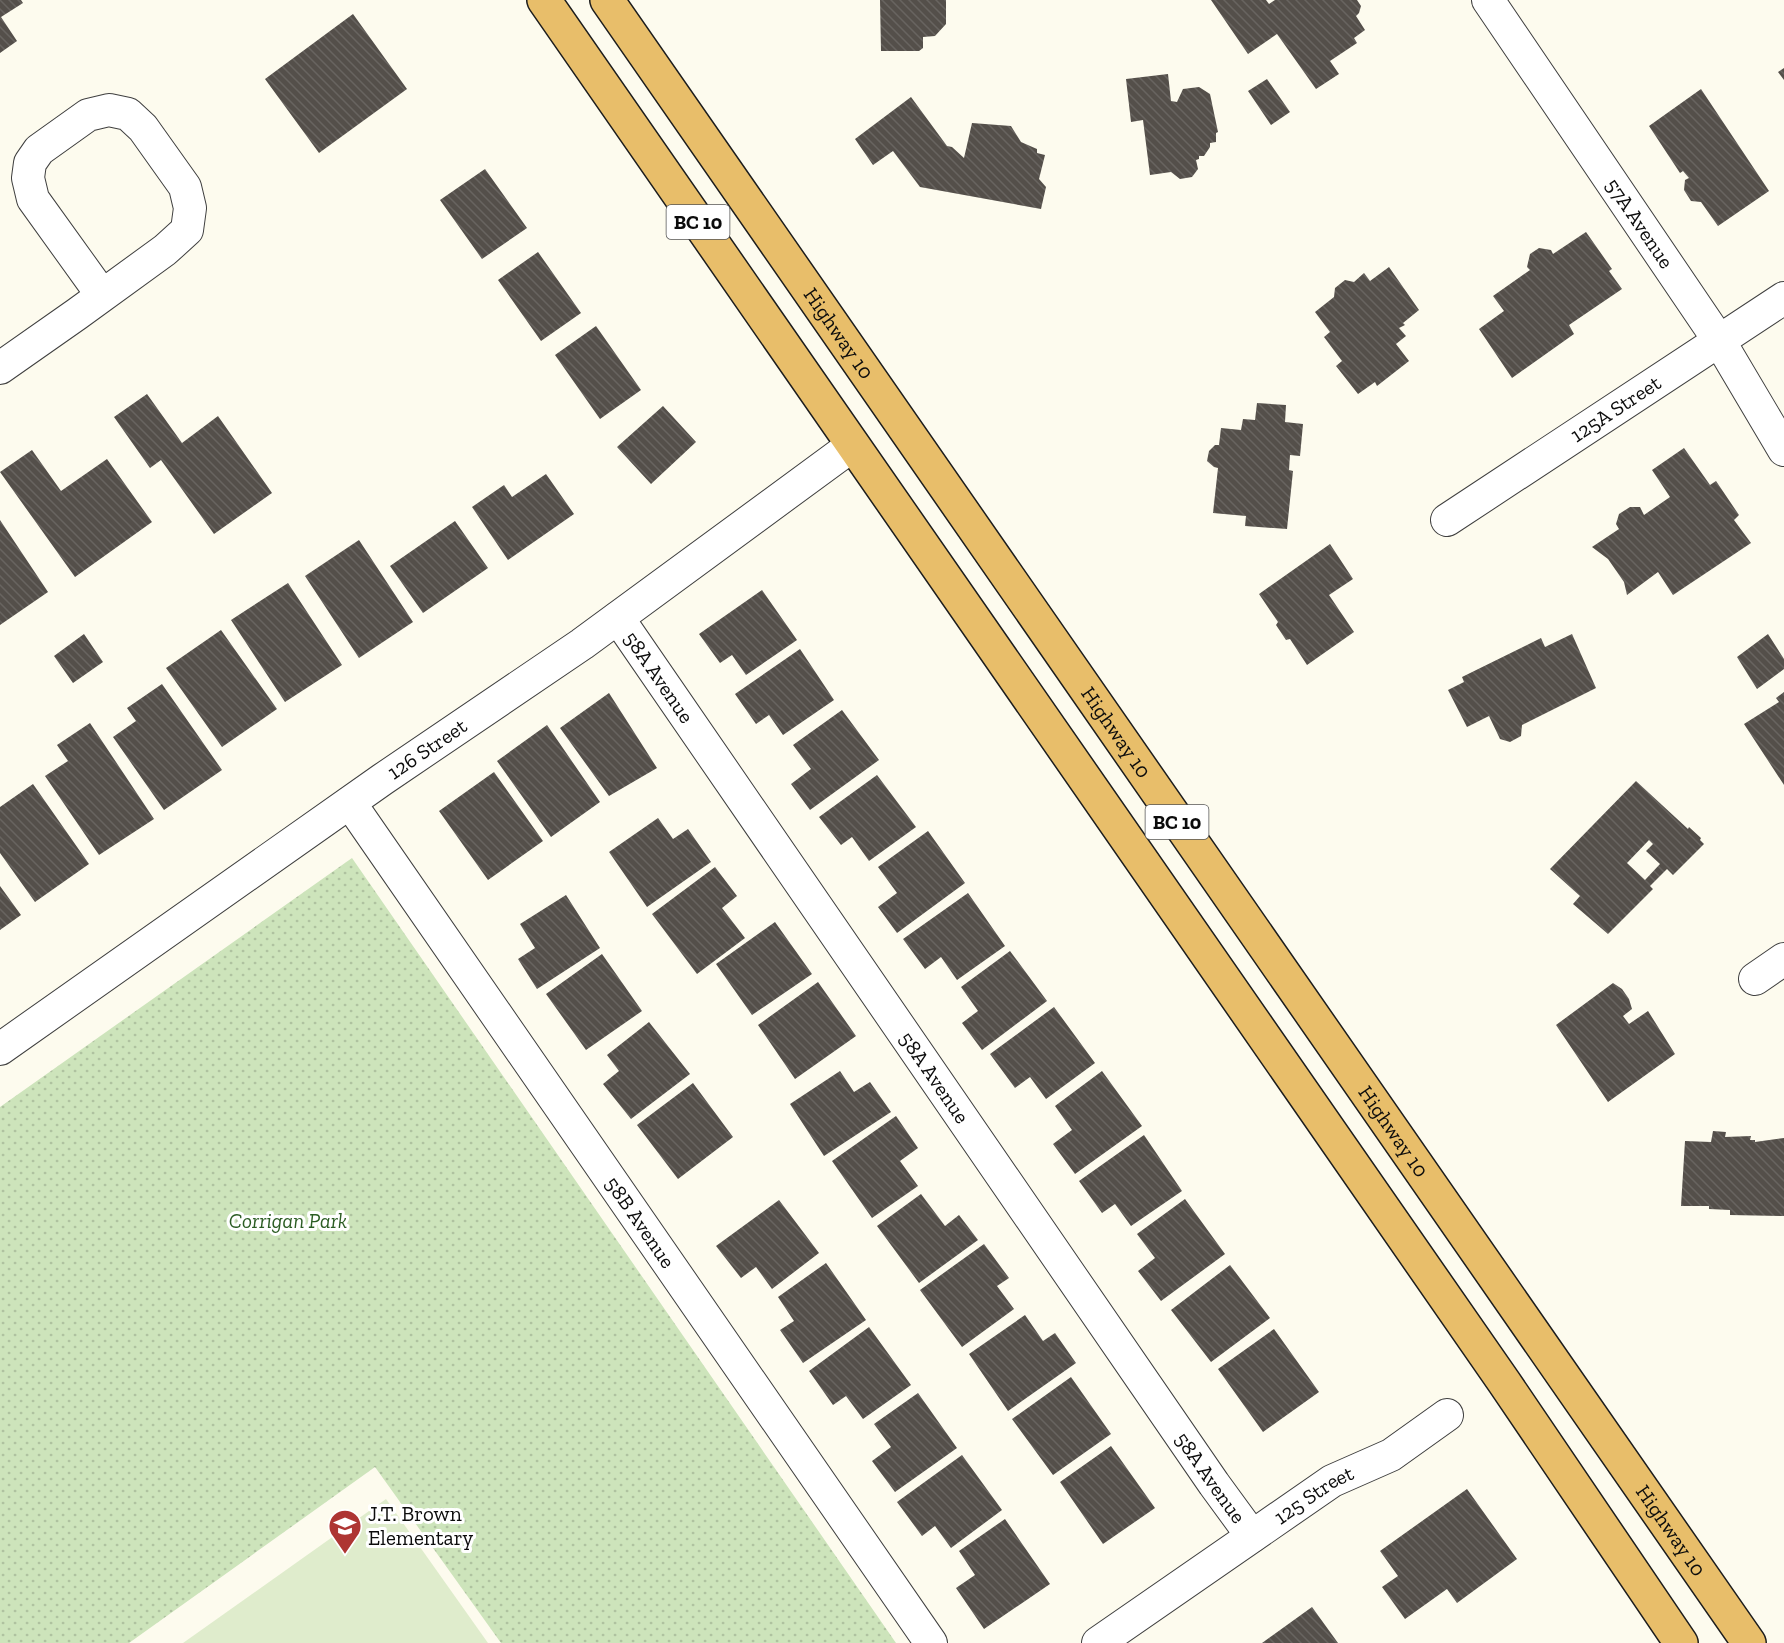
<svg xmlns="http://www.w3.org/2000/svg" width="1784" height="1643" viewBox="0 0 1784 1643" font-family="'Zilla Slab',serif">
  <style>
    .park { fill: url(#park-dots) }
    .pitch { fill: #dfeccc }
    .building { fill: url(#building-back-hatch); fill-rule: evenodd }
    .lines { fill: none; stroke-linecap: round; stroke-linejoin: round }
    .minor-casing { stroke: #3f3f3f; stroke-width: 34 }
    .trunk-casing { stroke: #1d1d1d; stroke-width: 36 }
    .minor { stroke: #fff; stroke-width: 32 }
    .trunk { stroke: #e8be6a; stroke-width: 33 }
    .labels { text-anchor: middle; stroke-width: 6; stroke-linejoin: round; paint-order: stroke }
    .shield { fill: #fff; stroke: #555; stroke-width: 1.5 }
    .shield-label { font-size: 20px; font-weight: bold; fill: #0c0c0c }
    .street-label { font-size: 21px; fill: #0c0c0c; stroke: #fff }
    .park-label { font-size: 21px; font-style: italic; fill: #2c5d24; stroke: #fff }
    .poi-label { font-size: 21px; fill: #0c0c0c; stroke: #fff; text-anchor: start }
  </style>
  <defs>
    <pattern id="park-dots" width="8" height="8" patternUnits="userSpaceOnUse" patternTransform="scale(1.5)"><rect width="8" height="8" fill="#cde4bb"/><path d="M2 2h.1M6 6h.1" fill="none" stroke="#afc2a0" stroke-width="1.8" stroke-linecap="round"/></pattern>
    <pattern id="building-back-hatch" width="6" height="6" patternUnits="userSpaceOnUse" patternTransform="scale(1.5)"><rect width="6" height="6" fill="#544f4a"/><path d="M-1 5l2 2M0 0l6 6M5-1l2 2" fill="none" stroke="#686460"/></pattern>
  </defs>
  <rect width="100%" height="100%" fill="#fdfbee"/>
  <!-- park -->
  <path class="park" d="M352 858 896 1643H501L375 1467 129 1643H0V1107Z"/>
  <!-- pitch -->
  <path class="pitch" d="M386 1499 488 1643H183Z"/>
  <!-- building -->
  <path class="building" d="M0 0H21L23 3 1 17 17 41 0 53Z
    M880 0H946V24L935 36 923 37V48L919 51H881Z
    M1211 0H1266L1269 4 1275 0H1357L1361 6 1359 13 1356 16 1365 30 1354 38 1357 43 1330 61 1339 74 1316 89 1277 34 1248 54Z
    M353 14 407 89 319 153 265 79Z
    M1784 68V80L1778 72Z
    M1168 74 1171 101 1177 102 1183 89 1199 87 1210 94 1218 132 1216 133V142L1210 143V147L1204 156H1199V159L1196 160 1198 169 1192 177 1180 179 1171 172 1150 175 1143 120 1131 122 1126 79Z
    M1267 79 1290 112 1271 125 1248 91Z
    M1701 89 1769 191 1718 226 1701 202 1691 201 1684 190 1685 180 1689 178 1683 171 1680 173 1649 126Z
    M911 97 947 146 952 147 964 158 972 123 1011 126 1021 142 1037 149V153L1045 155 1039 179 1046 187 1041 209 920 187 893 151 873 165 855 139Z
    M485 169 527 228 482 259 440 200Z
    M1586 232 1612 269 1609 271 1622 289 1569 325 1574 334 1512 378 1479 329 1504 311 1493 296 1530 270 1527 267 1530 254 1539 248 1551 250 1553 254Z
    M538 252 581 313 541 341 498 280Z
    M1389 267 1419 310 1403 323 1405 325 1399 328 1406 336 1396 344 1409 361 1377 386 1375 382 1358 394 1336 366 1342 361 1324 337 1330 332 1315 312 1334 297 1335 288 1345 280 1354 282 1364 273 1370 281Z
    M596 326 641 390 600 419 555 355Z
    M147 394 182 443 218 416 272 493 214 534 161 460 150 468 114 417Z
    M1257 403 1286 405 1285 422 1303 424 1300 456 1290 455 1289 470 1293 471 1287 529 1245 526 1246 516 1213 513 1218 468 1214 467 1207 461 1209 451 1215 445H1219L1221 428 1241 430 1243 419 1255 420Z
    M663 406 696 442 651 484 617 447Z
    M1684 448 1710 485 1716 481 1739 515 1734 520 1751 543 1673 595 1658 572 1627 595 1624 582 1608 559 1592 547 1619 529 1616 524 1619 514 1630 507H1640L1644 515 1670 497 1652 470Z
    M32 450 61 491 107 459 152 522 75 577 0 472Z
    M546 474 574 514 508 560 472 507 504 485 512 497Z
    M0 520 48 592 0 625Z
    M455 521 488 568 423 613 390 566Z
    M359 540 413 622 359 658 305 576Z
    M1330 544 1353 579 1329 595 1354 632 1307 665 1290 639 1286 640 1276 625 1278 622 1259 594Z
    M288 583 342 665 285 702 231 620Z
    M762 590 797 640 746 675 732 655 720 663 699 634Z
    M221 630 277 709 222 747 166 668Z
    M84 634 103 662 73 683 54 656Z
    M1572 634 1596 688 1522 725 1521 736 1510 742 1500 739 1489 716 1467 727 1448 690 1464 682 1462 677 1541 638 1545 647Z
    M1768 634 1784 659V669L1757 689 1737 657Z
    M800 649 834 700 783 735 769 715 756 724 735 694Z
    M162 684 222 770 164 810 113 737 136 721 127 708Z
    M1784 692V785L1744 724 1779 702 1776 698Z
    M609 693 657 768 609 796 560 728Z
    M842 710 879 760 810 810 791 784 811 769 793 745Z
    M90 723 154 819 99 855 45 776 68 761 57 745Z
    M547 725 600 802 551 837 497 761Z
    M494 772 543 841 488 880 439 811Z
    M877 775 916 827 869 861 852 837 841 845 819 817Z
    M1636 781 1688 829 1689 827 1701 838 1700 840 1704 844 1673 875 1667 869 1650 886 1653 889 1608 934 1573 904 1580 896 1550 869ZM1649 840 1653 844 1646 851 1660 864 1645 880 1627 863Z
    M33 784 89 864 35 902 0 853V807Z
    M658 818 673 839 688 829 711 862 647 907 609 852Z
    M928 831 965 883 897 933 878 907 897 893 878 867Z
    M715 867 737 896 722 908 745 938 697 974 652 914Z
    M0 886 21 915 0 930Z
    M968 893 1005 946 957 980 941 957 925 969 903 939Z
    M566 895 600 948 537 989 518 959 535 948 520 924Z
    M775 922 812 974 752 1015 716 964Z
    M1010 951 1047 1001 982 1050 962 1023 978 1011 961 987Z
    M602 954 642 1011 586 1050 546 994Z
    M818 982 856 1036 795 1079 758 1025Z
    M1613 983 1622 989 1629 999 1632 1009 1623 1016 1629 1024 1648 1011 1675 1054 1608 1102 1556 1025Z
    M1054 1007 1095 1063 1046 1099 1030 1077 1015 1088 990 1054Z
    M649 1022 690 1074 631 1119 603 1084 619 1071 607 1055Z
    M840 1071 854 1092 870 1082 891 1112 824 1156 790 1104Z
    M1102 1071 1142 1126 1075 1174 1053 1144 1072 1130 1055 1106Z
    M693 1083 733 1137 678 1179 637 1125Z
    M896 1116 918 1148 900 1161 918 1186 872 1218 832 1161Z
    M1713 1131 1726 1132 1725 1137 1751 1136 1750 1140H1755V1142L1784 1138V1216L1730 1215V1210L1709 1209V1206H1681L1685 1141 1711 1142Z
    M1144 1135 1182 1191 1131 1226 1115 1204 1102 1213 1079 1181Z
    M921 1194 945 1226 959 1215 978 1240 919 1283 877 1226Z
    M1185 1199 1225 1254 1161 1301 1138 1271 1155 1258 1137 1234Z
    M779 1200 819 1253 772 1289 756 1267 741 1278 716 1246Z
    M984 1244 1009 1278 997 1286 1014 1309 962 1347 920 1290Z
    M826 1263 866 1320 803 1363 780 1330 794 1321 778 1297Z
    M1230 1265 1270 1318 1211 1362 1171 1310Z
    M1025 1315 1043 1341 1055 1333 1076 1363 1008 1411 969 1354Z
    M869 1327 911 1385 863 1419 846 1396 833 1405 809 1371Z
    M1274 1329 1319 1392 1263 1432 1218 1369Z
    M1071 1377 1111 1434 1053 1475 1012 1419Z
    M918 1393 957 1448 895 1492 872 1461 891 1447 874 1424Z
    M1111 1446 1155 1508 1103 1544 1060 1482Z
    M962 1455 1002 1510 951 1548 935 1526 922 1536 897 1502Z
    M1467 1489 1517 1559 1457 1603 1447 1589 1405 1619 1382 1587 1398 1576 1380 1551Z
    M1005 1519 1050 1584 984 1629 956 1588 975 1575 959 1551Z
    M1312 1607 1338 1643H1262Z"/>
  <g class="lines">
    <!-- minor casing -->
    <g class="minor-casing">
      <g id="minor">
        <path id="s1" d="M1488 0 1720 342 1784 450"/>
        <path d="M0 368 77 314 165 250 187 230 190 208 185 187 143 128 128 114 109 110 88 115 39 150 30 163 28 178 33 199 102 295"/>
        <path id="s2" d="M1447 520 1784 298"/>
        <path id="s3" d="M618 618 1214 1484 1252 1536"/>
        <path id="s4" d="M350 803 931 1643"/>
        <path d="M1755 979 1784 959"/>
        <path id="s5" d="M0 1049 383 779 582 644 853 445"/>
        <path id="s6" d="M1098 1643 1332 1481 1391 1455 1447 1415"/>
      </g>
    </g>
    <!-- trunk casing -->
    <g class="trunk-casing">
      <g id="trunk">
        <path d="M544 0 1504 1382 1681 1643"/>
        <path id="s7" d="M607 0 1749 1643"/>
      </g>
    </g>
    <!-- minor -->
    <use href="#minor" class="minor"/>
    <!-- trunk -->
    <use href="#trunk" class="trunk"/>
  </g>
  <!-- icons -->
  <defs>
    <g id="school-pin" transform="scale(1.725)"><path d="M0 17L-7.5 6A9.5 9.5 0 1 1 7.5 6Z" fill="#ae3533" stroke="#fff"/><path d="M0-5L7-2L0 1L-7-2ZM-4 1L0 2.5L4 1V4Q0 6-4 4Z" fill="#fff"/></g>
  </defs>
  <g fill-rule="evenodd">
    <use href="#school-pin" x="345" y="1526"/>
  </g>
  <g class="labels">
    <!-- shield labels -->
    <g class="shield">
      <rect x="666.5" y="205" width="63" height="34" rx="4.5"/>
      <rect x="1145.5" y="805" width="63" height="34" rx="4.5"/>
    </g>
    <g class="shield-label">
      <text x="698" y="229">BC 10</text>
      <text x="1177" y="829">BC 10</text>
    </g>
    <!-- street labels -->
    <g class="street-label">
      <text dy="7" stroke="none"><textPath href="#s1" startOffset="270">57A Avenue</textPath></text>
      <text dy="7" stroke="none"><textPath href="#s7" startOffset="406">Highway 10</textPath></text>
      <text dy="7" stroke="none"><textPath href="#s2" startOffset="202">125A Street</textPath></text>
      <text dy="7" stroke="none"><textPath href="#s3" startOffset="72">58A Avenue</textPath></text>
      <text dy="7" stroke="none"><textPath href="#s7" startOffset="892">Highway 10</textPath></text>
      <text dy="7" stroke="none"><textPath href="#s5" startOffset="522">126 Street</textPath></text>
      <text dy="7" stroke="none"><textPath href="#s3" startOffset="558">58A Avenue</textPath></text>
      <text dy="7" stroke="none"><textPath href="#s7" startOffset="1378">Highway 10</textPath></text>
      <text dy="7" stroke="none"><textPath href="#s4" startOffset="510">58B Avenue</textPath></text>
      <text dy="7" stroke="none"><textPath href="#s3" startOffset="1044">58A Avenue</textPath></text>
      <text dy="7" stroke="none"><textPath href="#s6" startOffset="262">125 Street</textPath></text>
      <text dy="7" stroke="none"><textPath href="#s7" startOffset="1864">Highway 10</textPath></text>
    </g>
    <!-- park labels -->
    <g class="park-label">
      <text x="288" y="1228">Corrigan Park</text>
    </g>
    <!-- poi labels -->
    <g class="poi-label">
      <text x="368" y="1521">J.T. Brown<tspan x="368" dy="24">Elementary</tspan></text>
    </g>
  </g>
</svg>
